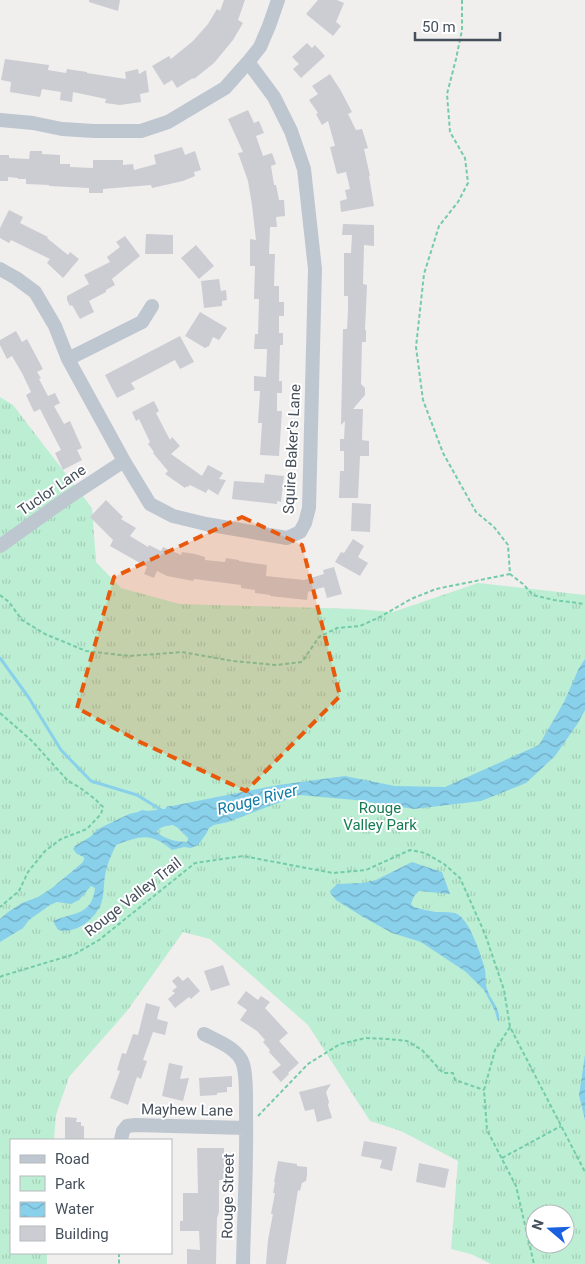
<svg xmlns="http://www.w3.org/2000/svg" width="585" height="1264" viewBox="0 0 585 1264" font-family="Roboto,sans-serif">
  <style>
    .park { fill: url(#park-tufts); fill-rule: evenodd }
    .water { fill: url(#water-waves); fill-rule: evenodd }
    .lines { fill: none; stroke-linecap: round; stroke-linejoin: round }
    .stream { stroke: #89d0eb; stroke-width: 3 }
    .building { fill: #cbcdd3 }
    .path { stroke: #74cca7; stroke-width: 2; stroke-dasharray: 4 2.5; stroke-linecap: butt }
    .minor { stroke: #bec7d0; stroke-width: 14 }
    .marked { fill: #e8590c; fill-opacity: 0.2; stroke: #e8590c; stroke-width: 4; stroke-dasharray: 10 6; stroke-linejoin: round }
    .labels { text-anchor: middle; stroke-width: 4; stroke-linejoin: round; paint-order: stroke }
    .street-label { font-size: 15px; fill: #46505b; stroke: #fff }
    .park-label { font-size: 15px; fill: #177c51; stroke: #fff }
    .water-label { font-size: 16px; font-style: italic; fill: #0d7ca8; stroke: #fff }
  </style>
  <defs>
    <pattern id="park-tufts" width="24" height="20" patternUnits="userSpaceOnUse" patternTransform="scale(1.25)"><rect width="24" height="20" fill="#bceed3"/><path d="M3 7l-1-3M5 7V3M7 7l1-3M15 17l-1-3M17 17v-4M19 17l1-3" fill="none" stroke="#a3ceb7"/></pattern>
    <pattern id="water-waves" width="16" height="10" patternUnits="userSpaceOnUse" patternTransform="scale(1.25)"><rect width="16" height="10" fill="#89d0eb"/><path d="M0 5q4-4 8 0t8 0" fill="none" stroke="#72abc1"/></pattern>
  </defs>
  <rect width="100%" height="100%" fill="#f1eeee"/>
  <!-- park -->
  <path class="park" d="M0 397 13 405 92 508 96 562 121 588 180 604 356 609 393 612 478 583 585 595V1264H491L471 1254 451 1249 458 1161 401 1131 370 1121 308 1025 210 939 183 932 127 1011 69 1077 56 1115 54 1140H11V1253H47V1264H0ZM535 1214H565V1244H535Z"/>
  <!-- water -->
  <path class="water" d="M585 659V710L578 723 555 756 526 783 481 801 414 809 355 800 299 795 228 822 214 825 209 828 206 834 198 845 191 848 184 847 172 850C150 832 141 836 116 845 112 853 108 862 106 871 103 881 105 897 100 906 93 921 75 934 58 930L53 921C73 912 92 916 95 888L91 886 79 900 71 904 57 902 50 905 29 920 23 928 0 942V919L8 912 22 903 38 897 52 888 82 863 84 860V857L77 854 73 849 75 846 90 837 98 829 129 814 138 812 142 810 147 811 165 809 167 806H172L278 785 345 776 395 786 445 787 539 745 564 702 579 668ZM173 825 178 828 188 838V839L187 842C177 842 164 839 157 832 160 826 167 826 173 825Z
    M412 862 442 872 450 894 419 891 414 896 411 904 414 907C421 909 429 911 436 912 442 912 450 912 455 913 469 917 482 957 485 970 486 976 485 983 487 989 490 1000 501 1008 499 1021L497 1019 495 1011 484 990 466 972 421 942 392 933 363 917 336 900 331 894 330 891 337 884 362 883 376 880Z
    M585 1055V1120L579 1095Z"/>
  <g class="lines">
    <!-- stream -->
    <path class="stream" d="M0 658 29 698 61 750 91 781 137 795 163 811"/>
  </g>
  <!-- building -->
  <path class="building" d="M89 0H120L118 11 89 2Z
    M224 0H245L238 20 243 23 233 40 214 63 194 79 193 78 177 88 172 80 164 85 152 66 169 56 171 59 193 41 208 24 217 9 220 11Z
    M318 0H337L344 3 336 22 341 26 333 36 306 14Z
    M307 43 312 48 315 45 325 56 301 78 293 69 299 64 292 57Z
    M5 59 49 65 48 70 66 73 67 69 87 72V73L126 79 125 72 138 69 139 74 146 70 149 92 140 94 141 102 120 105 105 103 106 99 73 92 72 102 60 100 61 92 42 89 40 97 10 92 11 82 1 80Z
    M330 74 341 91 352 112 348 114 356 130 362 129 368 148 364 149 370 176H369L374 206 341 212 340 201 347 199 345 190 350 189 346 172 337 174 330 147 335 146 328 121 322 125 316 114 318 113 309 100 318 94 312 86Z
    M248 110 254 123 259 121 264 133 256 136 263 156 272 153 276 164 271 166 274 185H276L279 200H284L285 216 276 217 277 227H270L269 254H275L274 286H279V302H284V316H279V333H283V345H280L279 381H282V393H277V411H282L279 456 260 455 262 423H258L260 391H254V376L266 377 267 349H254L255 334H258L259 299H254L255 266H250V239L256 240 252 205 248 181 238 153 243 152 228 119Z
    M182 147 185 155 195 151 201 170 194 172 195 176 183 181 152 188 151 185 103 189V193H89V188L49 186V185L26 184V179H18V178L8 177V181H0V155H9V158L29 159 30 151H42V154L60 155V164H70V167L93 168V160H123V165L133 164 134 170 156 164 154 155Z
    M9 210 23 217 20 223 48 237 47 238 68 255 70 252 79 259 63 278 47 263 50 259 11 240 9 243 0 238V228Z
    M343 224 374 225V246L364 245 363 284 367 285 365 330H366V342H362L361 384 365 388V395L353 409H363L362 440 369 441V456H360L358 498H339L340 471H344V451H340V439H344L345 421 341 425 343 329H347L348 310V296H344V253H351L352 235H342Z
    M146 234 173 235V254H145Z
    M125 236 140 256 112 279 115 285 106 290V292L89 301 94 312 80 319 72 305 70 306 67 300V296L89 284 84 275 110 262 107 257 120 247 116 242Z
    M196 245 214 266 199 279 181 258Z
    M219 279 221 291 226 290 227 300 222 301V306L204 308 201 281Z
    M200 312 227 328 219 340 213 337 209 346 205 348 185 336Z
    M16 331 22 342 27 339 43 369 37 372 41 378 39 379 48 396 55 393 60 403 54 406 64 424 70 421 82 448 77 450 82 460 63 470 55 453 61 450 40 409 34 412 26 395 31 392 22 373 12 356 7 359 0 345V340Z
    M180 336 194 362 180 369 175 360 131 383 135 389 117 398 105 375Z
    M154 401 159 411 156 413 170 440 172 437 180 446 171 454 202 476 208 465 223 473 219 479 226 480 218 495 208 489 206 493 190 485 188 487 187 486 185 488 165 474 168 471 153 453 154 452 148 444 150 442 139 419 136 421 132 412Z
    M265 474 284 476 281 502 277 501V504L232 499 234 481 264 483Z
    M106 500 123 517 121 519 136 528 130 536 148 547 149 545 161 551 163 547 181 555 182 552 195 554 205 557V560L225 562 226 558 239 560V561L267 565 266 576 304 580 324 574 323 570 334 567 342 594 327 598 324 587 308 592 307 600 270 596V595L255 593V590L241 588V585L194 579 193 581 167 576 157 571 154 578 144 574 147 567 110 546 113 540 90 517Z
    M352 503 371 504 370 532 351 531Z
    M353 539 364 546 358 557 368 563 360 576 335 562 341 552 344 553Z
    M223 965 230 985 211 991 204 971Z
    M178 976 183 981 188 977 200 991 191 999 189 997 175 1008 168 999 175 993 172 991 177 987 172 981Z
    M246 991 258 1000 261 996 270 1002 265 1008 288 1033 279 1041 299 1063 288 1073 289 1074 281 1082 272 1072 281 1065 269 1052 270 1050 263 1042 265 1040 257 1031 240 1020 247 1010 237 1003Z
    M146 1003 160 1007 157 1019 168 1022 165 1035 153 1032 143 1060 147 1061 141 1079 137 1077 128 1105 110 1098 120 1071 117 1070 122 1053 126 1054 133 1034 138 1035Z
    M169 1063 183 1066 180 1079 189 1078 183 1101 162 1096Z
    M232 1076V1087H227V1092L217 1093V1095L200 1096 199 1078Z
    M331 1084 326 1092 329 1102 328 1105 332 1118 317 1122 314 1109 305 1111 299 1092Z
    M65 1117 77 1118 76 1122H81V1126H84V1139L65 1140Z
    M364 1141 397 1147 392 1171 380 1168 382 1160 361 1156Z
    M197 1148H224V1180H219V1212L217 1218 216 1264H187V1249L200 1250 199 1231H180V1221H183V1193H198Z
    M278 1161 297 1164V1166L307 1167V1175L306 1181 302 1183 300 1191 298 1190 286 1264H266L268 1240 273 1214H271L275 1193H273L275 1182H274Z
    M419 1163 449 1169 445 1188 416 1182Z"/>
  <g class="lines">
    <!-- path -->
    <path class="path" d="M462 0V30L456 59 447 94 450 132 465 158 468 183 458 202 439 226 424 274 416 347 423 400 443 453 476 512 494 527 508 545 510 574 523 584 533 595 554 600 585 604
      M0 595 9 602 22 620 45 634 86 651 129 656 182 652 233 661 276 665 302 662 319 637 337 628 360 626 380 617 411 599 436 589 510 574
      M0 713 32 741 68 781 79 787 95 799 103 807 101 814 87 829 61 839 45 851 28 872 19 891 0 907
      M0 977 2 976 75 954 99 940 195 863 243 856 333 873 366 870 410 850 425 853 444 864 460 878 485 934 504 990 510 1027 585 1172
      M510 1027 495 1050 484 1090 487 1130 516 1186 534 1264
      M258 1116 308 1064 340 1044 366 1038 388 1039 407 1041 422 1050 443 1073H453L455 1080 484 1090
      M502 1158 561 1126
      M119 1253V1264"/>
    <!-- minor -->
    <path class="minor" d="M0 120 33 123 62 129 94 131H141L168 122 225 88 248 62 260 47 269 26 278 0
      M0 269 16 278 35 292 55 326 68 359 124 461 150 504 173 516 206 524 287 538 300 532 305 523 309 508 315 269 304 169 291 131 274 97 248 62
      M68 359 142 322 152 306
      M0 546 63 501 124 461
      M204 1034C217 1041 238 1048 243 1064 247 1077 246 1100 246 1114 247 1164 244 1214 243 1264
      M121 1140 123 1131 127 1126 135 1125 246 1128"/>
  </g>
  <!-- marked area -->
  <path class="marked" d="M242 517 302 545 340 696 246 791 140 742 77 708 114 577Z"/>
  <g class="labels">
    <!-- street labels -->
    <g class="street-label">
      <text transform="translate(292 449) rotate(-87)" y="5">Squire Baker's Lane</text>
      <text transform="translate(52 490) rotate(-34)" y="5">Tuclor Lane</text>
      <text transform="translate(133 897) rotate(-38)" y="5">Rouge Valley Trail</text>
      <text transform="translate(187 1110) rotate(1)" y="5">Mayhew Lane</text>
      <text transform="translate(228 1196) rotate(-89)" y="5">Rouge Street</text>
    </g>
    <!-- park labels -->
    <g class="park-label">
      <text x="380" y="813">Rouge<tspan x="380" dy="17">Valley Park</tspan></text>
    </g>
    <!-- water labels -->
    <g class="water-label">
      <text transform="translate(257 799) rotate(-14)" y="6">Rouge River</text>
    </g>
  </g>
  <!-- legend -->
  <rect x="10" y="1139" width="162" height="115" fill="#ffffff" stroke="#b5b9bd"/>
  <rect x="20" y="1155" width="25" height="8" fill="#bec7d0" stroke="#b5b9bd"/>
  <text x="55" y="1164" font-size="15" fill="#46505b">Road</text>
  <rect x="20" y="1176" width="25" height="15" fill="url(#park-tufts)" stroke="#b5b9bd"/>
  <text x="55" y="1189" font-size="15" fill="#46505b">Park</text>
  <rect x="20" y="1202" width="25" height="15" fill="url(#water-waves)" stroke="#b5b9bd"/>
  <text x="55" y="1214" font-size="15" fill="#46505b">Water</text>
  <rect x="20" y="1226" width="25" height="15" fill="#cbcdd3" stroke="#b5b9bd"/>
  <text x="55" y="1239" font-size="15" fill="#46505b">Building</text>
  <!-- north arrow -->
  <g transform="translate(550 1229) rotate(289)"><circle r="24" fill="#ffffff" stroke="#b5b9bd"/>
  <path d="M0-4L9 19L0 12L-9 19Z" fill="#1961df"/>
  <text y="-8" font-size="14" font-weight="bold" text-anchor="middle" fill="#46505b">N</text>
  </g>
  <!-- scale -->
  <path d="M415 32v8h85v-8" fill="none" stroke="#46505b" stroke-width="2.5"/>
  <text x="422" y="32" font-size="15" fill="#46505b" stroke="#ffffff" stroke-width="4" paint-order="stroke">50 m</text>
</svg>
